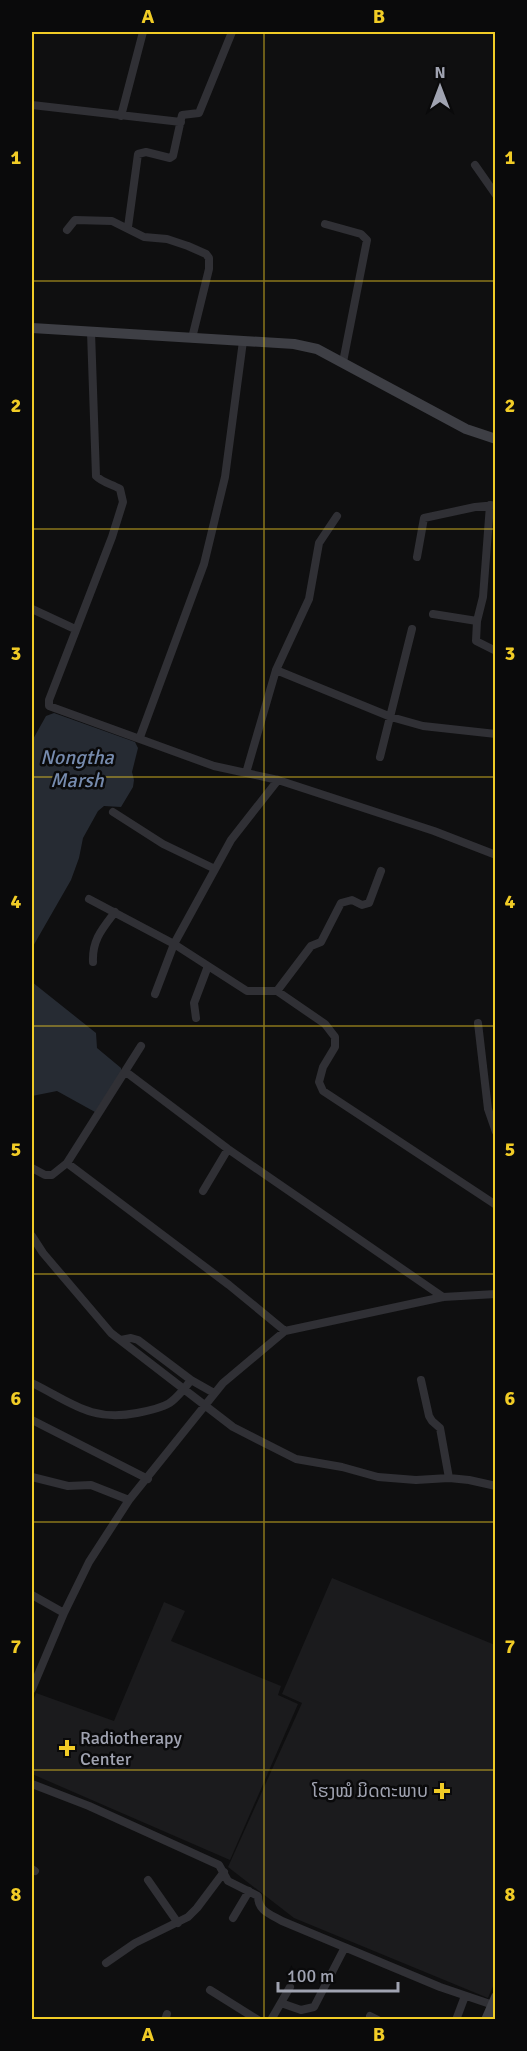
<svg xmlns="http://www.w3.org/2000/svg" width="527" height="2051" viewBox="0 0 527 2051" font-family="Signika,'Noto Sans Lao',sans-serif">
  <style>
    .built { fill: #1b1b1d }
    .water { fill: #262b33 }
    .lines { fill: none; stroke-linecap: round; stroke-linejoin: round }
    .street { stroke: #303035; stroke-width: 8 }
    .secondary { stroke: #3e3f45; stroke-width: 10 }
    .grid { fill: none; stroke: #f1cc26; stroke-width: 1.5; stroke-opacity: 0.55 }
    .poi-dot { fill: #f1cc26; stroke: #0a0a0b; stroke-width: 2 }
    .labels { text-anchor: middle; stroke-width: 5; stroke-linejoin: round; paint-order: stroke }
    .poi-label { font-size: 18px; fill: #a0a3b1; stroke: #0a0a0b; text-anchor: start }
    .water-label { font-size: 20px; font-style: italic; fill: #768bae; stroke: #0a0a0b }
    .neatline { fill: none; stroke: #f1cc26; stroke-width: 2 }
    .grid-label { font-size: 20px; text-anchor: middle; font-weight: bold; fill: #f1cc26 }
  </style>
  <rect width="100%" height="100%" fill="#0f0f10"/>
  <!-- built -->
  <path class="built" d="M332 1578 495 1645 496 1979 488 1998 294 1918 228 1867 302 1703 282 1694Z
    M164 1602 185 1611 171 1641 281 1686 278 1695 298 1704 230 1860 32 1774V1704L36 1693 114 1721Z"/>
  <!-- water -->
  <path class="water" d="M54 713 135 742 138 748 132 772 134 780 133 787 121 807 104 806 98 811 83 838 79 858 71 880 32 948V741L46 716Z
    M32 982 96 1033 97 1048 121 1068V1072L95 1112 57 1091 32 1096Z"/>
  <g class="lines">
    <!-- street -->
    <path class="street" d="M32 105 181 122
      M121 116 143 32
      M475 165 496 195
      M325 224 361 234 367 240 343 362
      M128 227 138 154 146 152 170 158 173 156 182 115 199 113 232 32
      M67 230 75 220 112 221 144 237 167 239 188 246 206 254 209 258V269L192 338
      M91 332 96 476C103 483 112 484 120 489L123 502 112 537 49 700V706L214 766 278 780 434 831 496 855
      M490 505 483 597 477 621 476 641 496 651
      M417 557 424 518 475 507 496 505
      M32 609 75 629
      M433 614 477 621
      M276 670 391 717 423 726 496 734
      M140 737 204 564 225 477 243 341
      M380 757 412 629
      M246 773 276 670 309 599 319 543 337 516
      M113 812 163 844 215 869
      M89 899 174 944 247 991H277L325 1024 335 1037V1047L323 1067 319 1082 323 1091 496 1205
      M93 962C92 940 102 929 115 912
      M277 991 311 946 321 942 341 903 352 900 362 905 369 903 381 871
      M155 994 174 944 231 840 278 780
      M196 1018 194 1003 208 966
      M478 1023 488 1109 496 1132
      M126 1072 228 1149 443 1297
      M67 1163 229 1285 285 1331
      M32 1168 45 1175H52L67 1163 141 1046
      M203 1191 228 1149
      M32 1236 43 1253 111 1333 233 1427 296 1459 342 1467 378 1477 416 1480 449 1478 469 1480 496 1486
      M121 1340 131 1338 138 1340 191 1380 214 1393
      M421 1380 429 1416 432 1421 440 1428 449 1478
      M32 1383C71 1402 90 1422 137 1413 168 1407 172 1405 191 1380
      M32 1420 148 1479
      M32 1477 68 1486 91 1485 129 1500
      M32 1595 64 1613
      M32 1689 64 1613 89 1562 129 1500 223 1383 285 1331 443 1297 496 1294
      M32 1784 89 1806 219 1865 228 1881 258 1896C258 1911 270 1914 282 1921L440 1987 496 2006
      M32 1869 35 1871
      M148 1880 178 1923
      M233 1918 249 1891
      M106 1963 135 1943 188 1917 197 1908 224 1872
      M210 1990 258 2020
      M281 2003 301 2010 314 2007 344 1949
      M370 2016 378 2020
      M165 2020 167 2014
      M271 2020 290 1987
      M456 2020 465 1996"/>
    <!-- secondary -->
    <path class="secondary" d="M32 328 294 344 317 349 466 429 496 439
      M486 2020 496 1997"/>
  </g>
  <!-- grid -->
  <path class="grid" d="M264 32V2020M32 281H496M32 529H496M32 777H496M32 1026H496M32 1274H496M32 1522H496M32 1770H496"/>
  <!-- markers -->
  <g class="poi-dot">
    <path d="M64 1739h6v6h6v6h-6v6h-6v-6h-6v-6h6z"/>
    <path d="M439 1782h6v6h6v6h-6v6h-6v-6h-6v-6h6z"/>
  </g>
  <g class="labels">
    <!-- poi labels -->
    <g class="poi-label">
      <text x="80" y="1744">Radiotherapy<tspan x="80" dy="21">Center</tspan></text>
      <text x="428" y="1797" text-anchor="end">ໂຮງໝໍ ມິດຕະພາບ</text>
    </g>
    <!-- water labels -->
    <g class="water-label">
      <text x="77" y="764">Nongtha<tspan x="77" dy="23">Marsh</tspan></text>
    </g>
  </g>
  <!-- border -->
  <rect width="527" height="2051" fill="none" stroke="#0a0a0b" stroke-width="66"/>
  <!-- north arrow -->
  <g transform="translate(440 87)" stroke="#0a0a0b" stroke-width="4.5" paint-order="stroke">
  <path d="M0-4.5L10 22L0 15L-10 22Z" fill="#a0a3b1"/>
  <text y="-9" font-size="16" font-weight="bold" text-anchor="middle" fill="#a0a3b1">N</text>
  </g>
  <!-- scale -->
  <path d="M278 1982v9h120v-9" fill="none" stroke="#a0a3b1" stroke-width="3"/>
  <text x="287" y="1982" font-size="18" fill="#a0a3b1" stroke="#0a0a0b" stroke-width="4.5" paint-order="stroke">100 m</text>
  <rect x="33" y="33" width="461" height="1985" class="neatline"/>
  <g class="grid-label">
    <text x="148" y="23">A</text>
    <text x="379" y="23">B</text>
    <text x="16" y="164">1</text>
    <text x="510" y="164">1</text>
    <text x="16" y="412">2</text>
    <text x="510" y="412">2</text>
    <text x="16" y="660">3</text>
    <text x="510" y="660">3</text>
    <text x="16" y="908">4</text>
    <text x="510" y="908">4</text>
    <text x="16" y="1156">5</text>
    <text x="510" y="1156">5</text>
    <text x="16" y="1405">6</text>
    <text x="510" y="1405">6</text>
    <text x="16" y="1653">7</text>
    <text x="510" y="1653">7</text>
    <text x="16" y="1901">8</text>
    <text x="510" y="1901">8</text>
    <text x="148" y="2041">A</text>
    <text x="379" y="2041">B</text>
  </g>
</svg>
